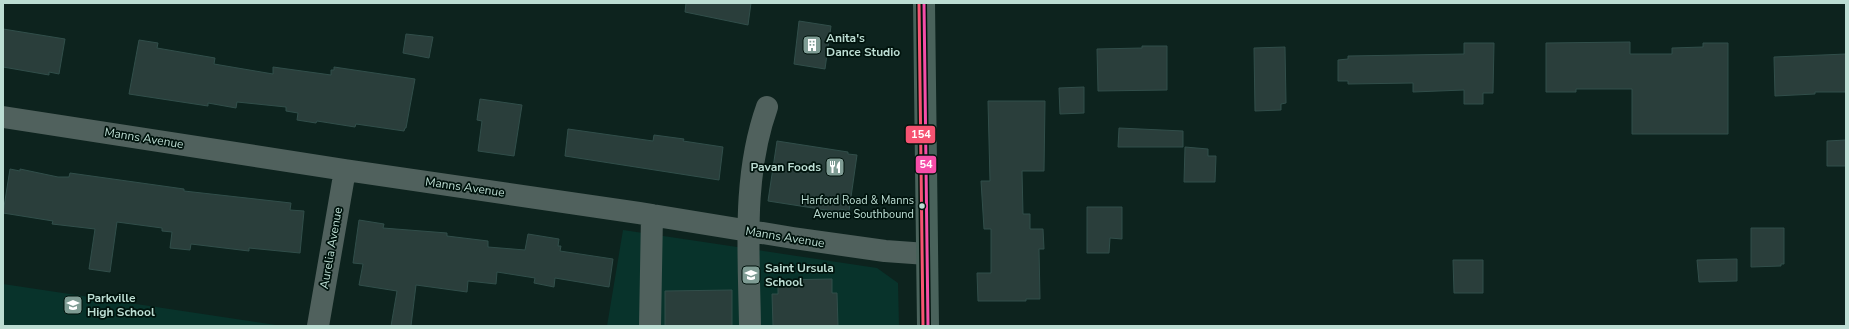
<svg xmlns="http://www.w3.org/2000/svg" width="1849" height="329" viewBox="0 0 1849 329" font-family="'Nunito Sans',sans-serif">
  <style>
    .built { fill: #08332b }
    .building { fill: #2a3e3b; stroke: #314e4a }
    .lines { fill: none; stroke-linecap: round; stroke-linejoin: round }
    .minor { stroke: #50615d; stroke-width: 22 }
    .major { stroke: #49625b; stroke-width: 22 }
    .bus-1-casing { stroke: #00130d; stroke-width: 6 }
    .bus-2-casing { stroke: #00130d; stroke-width: 6 }
    .bus-1 { stroke: #f54da8; stroke-width: 3 }
    .bus-2 { stroke: #f65372; stroke-width: 3 }
    .bus-dot { fill: #bcddd3; stroke: #00130d; stroke-width: 1.5 }
    .labels { text-anchor: middle; stroke-width: 3.5; stroke-linejoin: round; paint-order: stroke }
    .bus-label { font-size: 11px; fill: #bcddd3; stroke: #00130d; text-anchor: end }
    .poi-label { font-size: 12px; font-weight: bold; fill: #bcddd3; stroke: #00130d; text-anchor: start }
    .street-label { font-size: 12px; fill: #bcddd3; stroke: #00130d }
    .line-badge { stroke: #00130d; stroke-width: 1.5 }
    .badge-label { font-size: 11px; text-anchor: middle; font-weight: bold; fill: #fff }
  </style>
  <rect width="100%" height="100%" fill="#0d231e"/>
  <!-- built -->
  <path class="built" d="M623 230 877 268 898 283 899 326H607Z
    M3 284 283 326H3Z"/>
  <!-- building -->
  <path class="building" d="M686 3H751L748 25 685 12Z
    M799 21 831 26 825 69 794 64Z
    M3 29 65 39 59 74 49 72V75L3 67Z
    M406 34 433 37 429 58 403 53Z
    M139 40 158 43 157 48 215 58 214 64 273 74V67L331 75V70H334V67L415 79 406 128H405L404 131 356 124 355 127 317 121 316 123 297 120 298 113 286 111V107L237 102 236 108 208 103V106L129 94Z
    M1630 42V54H1672V48L1703 47V43H1728V134H1632V89H1576V92H1546V43Z
    M1464 43H1494L1493 93H1483V104H1464V90L1413 92V83L1348 84V81H1338V60L1348 59V56L1464 54Z
    M1142 46H1167V90L1098 91 1097 49 1142 48Z
    M1285 47 1286 103 1281 104V110L1255 111 1254 48Z
    M1846 54V92H1815V94L1775 96 1774 57Z
    M1084 87V113L1060 114 1059 88Z
    M480 99 522 105 514 156 478 151 482 121 477 120Z
    M988 101H1045L1044 171H1022L1023 214H1030V229H1043L1044 249H1039L1040 299H1026V301H978L977 273H991V229H984L981 181H990Z
    M1119 128 1183 131V147H1118Z
    M568 129 653 141 654 135 684 139 683 141 723 147 719 180 565 156Z
    M1846 140V166H1827V141Z
    M777 141 848 152V154L857 155 849 211 840 209 839 212 768 201Z
    M1185 147 1208 149V156H1216L1215 182H1184Z
    M10 169 20 171V169L58 177H69L70 173 184 189V191L291 203 290 210 304 211 300 253 249 248V251L191 244 190 250 170 248 172 232 162 231V228L117 222 110 272 89 269 95 229 52 224 53 221 3 213Z
    M1087 207H1122V239L1110 238 1109 253H1087Z
    M359 220 384 224 383 228 447 233V236L488 241V247L525 250 528 234 559 239 558 246H561L560 251 613 259 609 287 555 278 554 287 534 283 535 278 497 272 496 284 468 281 467 292 416 285 411 326H391L397 291 359 285 363 264 353 263Z
    M1751 228H1784V264H1781V266L1751 267Z
    M1737 259V281L1699 282 1697 260Z
    M1453 260H1483V293H1454Z
    M832 279V293H837L838 326H773L772 294H778V280Z
    M732 290V326H665V291Z"/>
  <g class="lines">
    <!-- minor -->
    <path class="minor" d="M3 117 345 170 639 213 793 238 885 251 927 254
      M318 326 345 170
      M650 326 652 215
      M750 326C749 253 742 177 767 107"/>
    <!-- major -->
    <path class="major" d="M924 3 928 326"/>
    <!-- bus-1 casing -->
    <g class="bus-1-casing">
      <path id="bus-1" d="M924 3 928 326"/>
    </g>
    <!-- bus-2 casing -->
    <g class="bus-2-casing">
      <path id="bus-2" d="M919 3 923 326"/>
    </g>
    <!-- bus-1 -->
    <use href="#bus-1" class="bus-1"/>
    <!-- bus-2 -->
    <use href="#bus-2" class="bus-2"/>
  </g>
  <!-- icons -->
  <defs>
    <g id="building-square" transform="scale(1)"><rect x="-9" y="-9" width="18" height="18" rx="4" fill="#7f9c94" stroke="#00130d"/><path d="M-4-6H4V6H1V3H-1V6H-4ZM-2.5-4.3h1.7v1.8h-1.7ZM.8-4.3h1.7v1.8H.8ZM-2.5-1h1.7V.8h-1.7ZM.8-1h1.7V.8H.8Z" fill="#fff"/></g>
    <g id="restaurant-square" transform="scale(1)"><rect x="-9" y="-9" width="18" height="18" rx="4" fill="#7f9c94" stroke="#00130d"/><path d="M-5-6h1v4h1v-4h1v4h1v-4h1v5L-1.5 .5V6h-2V.5L-5-1ZM5-6V6H3V1.5H1.5Q1.5-4 5-6Z" fill="#fff"/></g>
    <g id="school-square" transform="scale(1)"><rect x="-9" y="-9" width="18" height="18" rx="4" fill="#7f9c94" stroke="#00130d"/><path d="M0-5L7-2L0 1L-7-2ZM-4 1L0 2.5L4 1V4Q0 6-4 4Z" fill="#fff"/></g>
  </defs>
  <g fill-rule="evenodd">
    <use href="#building-square" x="812" y="45"/>
    <use href="#restaurant-square" x="835" y="167"/>
    <use href="#school-square" x="751" y="275"/>
    <use href="#school-square" x="73" y="305"/>
  </g>
  <!-- markers -->
  <circle class="bus-dot" cx="922" cy="206" r="3.5"/>
  <g class="labels">
    <!-- bus labels -->
    <g class="bus-label">
      <text x="914" y="204">Harford Road &amp; Manns<tspan x="914" dy="14">Avenue Southbound</tspan></text>
    </g>
    <!-- poi labels -->
    <g class="poi-label">
      <text x="826" y="42">Anita's<tspan x="826" dy="14">Dance Studio</tspan></text>
      <text x="821" y="171" text-anchor="end">Pavan Foods</text>
      <text x="765" y="272">Saint Ursula<tspan x="765" dy="14">School</tspan></text>
      <text x="87" y="302">Parkville<tspan x="87" dy="14">High School</tspan></text>
    </g>
    <!-- street labels -->
    <g class="street-label">
      <text transform="translate(144 138) rotate(9)" y="4">Manns Avenue</text>
      <text transform="translate(465 187) rotate(8)" y="4">Manns Avenue</text>
      <text transform="translate(785 237) rotate(9)" y="4">Manns Avenue</text>
      <text transform="translate(331 248) rotate(-80)" y="4">Aurelia Avenue</text>
    </g>
  </g>
  <g class="line-badge">
    <rect x="905" y="125" width="31" height="19" rx="4" fill="#f65372"/>
    <rect x="915" y="155" width="22" height="19" rx="4" fill="#f54da8"/>
  </g>
  <g class="badge-label">
    <text x="921" y="138">154</text>
    <text x="926" y="168">54</text>
  </g>
  <!-- border -->
  <rect width="1849" height="329" fill="none" stroke="#bcddd3" stroke-width="8"/>
</svg>
